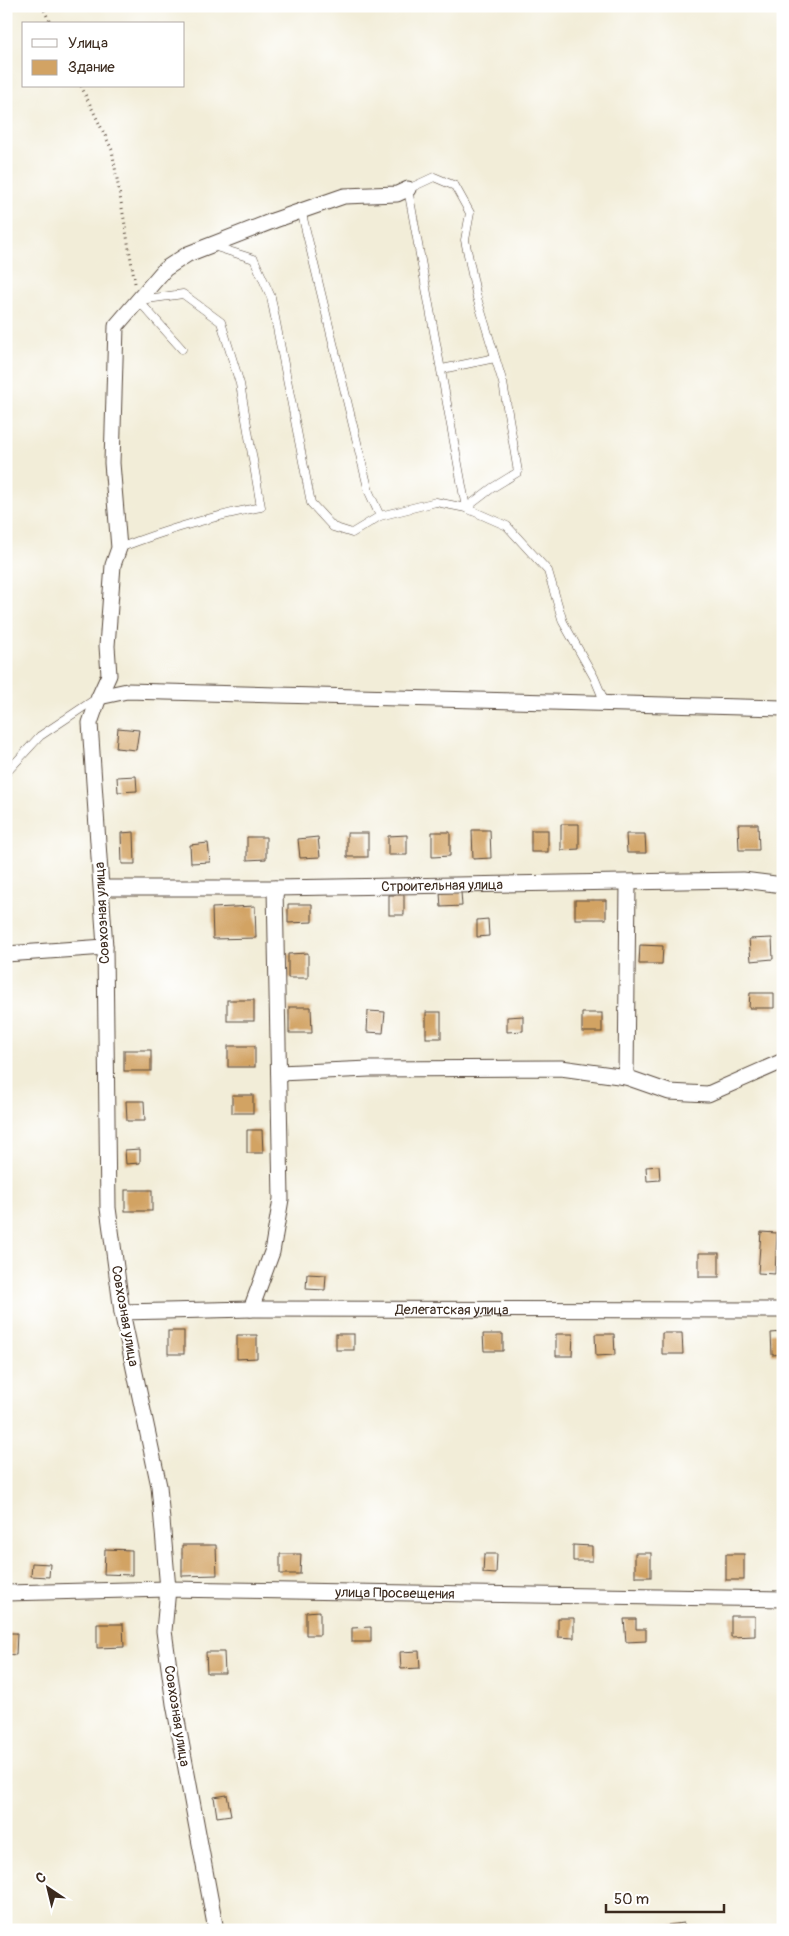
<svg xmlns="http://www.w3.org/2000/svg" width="789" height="1936" viewBox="0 0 789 1936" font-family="Pangolin,sans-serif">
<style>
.building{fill:#d2a364}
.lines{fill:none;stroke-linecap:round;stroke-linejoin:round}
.lane-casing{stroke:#56473a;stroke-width:9}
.street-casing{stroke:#56473a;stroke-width:17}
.path{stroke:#56473a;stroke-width:3;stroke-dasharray:1 4;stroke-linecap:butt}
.lane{stroke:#fff;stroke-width:8}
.street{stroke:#fff;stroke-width:15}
.labels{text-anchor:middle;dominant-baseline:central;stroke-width:4.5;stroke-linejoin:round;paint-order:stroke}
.street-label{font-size:14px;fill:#3b2a1e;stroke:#fff}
</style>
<rect width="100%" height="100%" fill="#fff"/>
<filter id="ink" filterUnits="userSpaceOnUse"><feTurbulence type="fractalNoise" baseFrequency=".02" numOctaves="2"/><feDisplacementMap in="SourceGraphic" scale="10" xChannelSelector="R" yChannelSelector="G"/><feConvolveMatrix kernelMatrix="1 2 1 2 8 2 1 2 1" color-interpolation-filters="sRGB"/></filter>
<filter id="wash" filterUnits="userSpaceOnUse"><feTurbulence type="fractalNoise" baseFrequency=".0096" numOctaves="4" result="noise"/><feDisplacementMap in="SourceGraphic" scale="20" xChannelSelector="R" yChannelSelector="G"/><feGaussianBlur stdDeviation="1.12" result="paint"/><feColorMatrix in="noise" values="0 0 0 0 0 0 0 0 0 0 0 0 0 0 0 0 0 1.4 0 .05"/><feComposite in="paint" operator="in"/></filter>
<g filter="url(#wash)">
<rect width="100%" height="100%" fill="#f2edd8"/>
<g id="blocks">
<!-- building -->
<g class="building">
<polygon points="118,728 139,730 136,750 116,748"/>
<polygon points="136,776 137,791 118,792 117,777"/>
<polygon points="561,824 579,824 579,849 561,850"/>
<polygon points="738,824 758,824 759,850 739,850"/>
<polygon points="472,830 490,830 491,858 473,859"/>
<rect x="531" y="830" width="17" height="22"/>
<polygon points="134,832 135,864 122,864 121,833"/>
<polygon points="432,832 450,832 450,856 432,857"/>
<rect x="347" y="833" width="21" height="24"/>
<polygon points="626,834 645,834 646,853 627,853"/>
<polygon points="407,835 407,855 388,855 388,836"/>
<polygon points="247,837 266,837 266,859 247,860"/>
<polygon points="318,837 320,857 300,858 298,839"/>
<polygon points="208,843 210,862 191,863 190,845"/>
<polygon points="461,892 462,906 441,907 440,893"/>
<rect x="389" y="895" width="15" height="20"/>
<rect x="575" y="900" width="31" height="19"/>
<polygon points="288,904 312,904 312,922 288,923"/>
<polygon points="255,906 256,938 213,939 212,908"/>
<polygon points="488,919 489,936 477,937 477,920"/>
<polygon points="772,938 773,959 751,961 749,939"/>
<polygon points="640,945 663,946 662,964 639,964"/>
<polygon points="308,953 308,978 288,978 288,954"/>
<polygon points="750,993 774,993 774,1008 749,1008"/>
<rect x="227" y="1000" width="27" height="21"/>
<polygon points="289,1007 311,1007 312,1033 289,1033"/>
<polygon points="368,1011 385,1012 383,1033 367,1032"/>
<rect x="426" y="1012" width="15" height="26"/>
<rect x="582" y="1013" width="20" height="19"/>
<polygon points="523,1016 523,1031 507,1032 507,1017"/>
<rect x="228" y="1046" width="27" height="21"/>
<rect x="124" y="1050" width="27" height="21"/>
<rect x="232" y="1095" width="21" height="18"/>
<polygon points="126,1101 144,1101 145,1121 127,1121"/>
<polygon points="247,1130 262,1130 263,1153 247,1153"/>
<polygon points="140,1149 140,1163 126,1164 125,1150"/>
<polygon points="659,1166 660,1180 647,1181 646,1167"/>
<rect x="125" y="1190" width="27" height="21"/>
<polygon points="761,1232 777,1233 775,1274 758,1273"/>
<rect x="699" y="1253" width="20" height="24"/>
<polygon points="307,1274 326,1275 325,1290 306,1289"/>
<rect x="168" y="1331" width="16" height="23"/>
<polygon points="783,1332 783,1354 772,1355 771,1333"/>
<polygon points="662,1333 682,1333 683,1354 662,1354"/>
<rect x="336" y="1334" width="18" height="16"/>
<polygon points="483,1334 503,1334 503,1351 484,1351"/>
<polygon points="556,1334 573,1334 572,1356 556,1356"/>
<polygon points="595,1334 614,1334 615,1355 596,1356"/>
<polygon points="237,1335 257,1335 257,1358 237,1359"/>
<polygon points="182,1545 216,1545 217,1575 182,1576"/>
<polygon points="573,1545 592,1546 592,1561 573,1561"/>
<polygon points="105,1549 132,1550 132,1575 104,1574"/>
<rect x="635" y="1553" width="16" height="24"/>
<polygon points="280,1554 301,1554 300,1574 280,1574"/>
<polygon points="484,1554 497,1554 496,1574 483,1573"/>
<rect x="726" y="1554" width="18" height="26"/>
<polygon points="32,1563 50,1564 49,1577 31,1576"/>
<polygon points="320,1611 320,1635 306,1635 306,1612"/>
<polygon points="731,1616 755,1616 755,1636 731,1637"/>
<polygon points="558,1618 574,1618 574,1638 558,1637"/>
<polygon points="624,1619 636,1619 636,1629 646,1629 646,1641 626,1642"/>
<polygon points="97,1624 123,1624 124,1647 97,1648"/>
<polygon points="371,1627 371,1642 352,1642 352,1628"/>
<polygon points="6,1633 17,1633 16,1655 6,1654"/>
<polygon points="419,1651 420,1668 401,1669 400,1652"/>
<polygon points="206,1652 224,1652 225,1673 207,1673"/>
<polygon points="227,1795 231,1815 217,1817 214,1797"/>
<polygon points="684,1923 685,1930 669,1930 668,1925"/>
<polygon points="721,1927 721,1930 705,1930 704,1928"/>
</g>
</g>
</g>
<g filter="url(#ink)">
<use href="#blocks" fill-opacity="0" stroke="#56473a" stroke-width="1"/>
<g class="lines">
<!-- lane casing -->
<g class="lane-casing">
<g id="lane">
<polygon points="434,177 455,186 470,213 465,240 477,298 503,383 518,472 492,488 466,508 408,189"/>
<polyline points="301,210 369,492 380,516"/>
<polyline points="213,246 254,259 271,297 311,503 333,527 352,533 380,516 436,502 466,508 507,526 548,571 563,622 594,677 605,703"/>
<polyline points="138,300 182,349"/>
<polyline points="442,369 495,358"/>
<path d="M 119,548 C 166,530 212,516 261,507 L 240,384 L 221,322 L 183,294 L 140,300"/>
<polyline points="6,773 40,736 97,698"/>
</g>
</g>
<!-- street casing -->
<g class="street-casing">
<g id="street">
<polyline points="99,697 127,691 783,708"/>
<path id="s1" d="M 102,888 L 275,888 L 743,880 L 783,885"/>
<polyline points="6,954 105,947"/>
<polyline points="279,1073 369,1069 561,1068 626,1077 669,1092 708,1094 783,1061"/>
<polyline points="626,1077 628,883"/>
<polyline points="251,1309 272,1252 281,1199 275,888"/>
<path id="s2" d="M 122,1312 L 251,1309 L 783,1310"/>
<path id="s3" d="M 6,1593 L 168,1589 L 783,1599"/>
<polyline points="216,1930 174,1704 164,1631 168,1589 159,1486 122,1312 108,1208 105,947 90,723 99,697 109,675 107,646 113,565 119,548 112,463 116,326 165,269 188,254 275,220 344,196 397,194 408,189"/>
</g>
</g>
<!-- path -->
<g class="path">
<polyline points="42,6 51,24"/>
<polyline points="81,86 112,150 135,283"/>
</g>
<!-- lane -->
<use href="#lane" class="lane"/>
<!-- street -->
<use href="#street" class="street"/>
</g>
</g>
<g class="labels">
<!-- street labels -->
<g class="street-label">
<text stroke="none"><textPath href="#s1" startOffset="340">Строительная улица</textPath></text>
<text transform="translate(102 913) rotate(-93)">Совхозная улица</text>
<text stroke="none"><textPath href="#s2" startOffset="330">Делегатская улица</textPath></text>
<text transform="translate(125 1316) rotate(80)">Совхозная улица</text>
<text stroke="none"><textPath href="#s3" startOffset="389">улица Просвещения</textPath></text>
<text transform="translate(177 1716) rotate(81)">Совхозная улица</text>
</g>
</g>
<!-- margin -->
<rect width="789" height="1936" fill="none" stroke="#fff" stroke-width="25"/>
<!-- legend -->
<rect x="22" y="22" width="162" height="65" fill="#ffffff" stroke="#b1aaa5"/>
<rect x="32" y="39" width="25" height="8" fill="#ffffff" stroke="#b1aaa5"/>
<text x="68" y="48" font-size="15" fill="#3b2a1e">Улица</text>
<rect x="32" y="60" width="25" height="15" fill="#d2a364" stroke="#b1aaa5"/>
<text x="68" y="72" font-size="15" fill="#3b2a1e">Здание</text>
<!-- north arrow -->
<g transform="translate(48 1888) rotate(325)" stroke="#ffffff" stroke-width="4" paint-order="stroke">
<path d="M0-4L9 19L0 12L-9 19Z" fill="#3b2a1e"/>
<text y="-8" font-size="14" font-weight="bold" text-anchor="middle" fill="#3b2a1e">С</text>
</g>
<!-- scale -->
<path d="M606 1904v8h118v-8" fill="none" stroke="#3b2a1e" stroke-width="2.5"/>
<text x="614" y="1904" font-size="15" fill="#3b2a1e" stroke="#ffffff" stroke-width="4" paint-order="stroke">50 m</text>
</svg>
